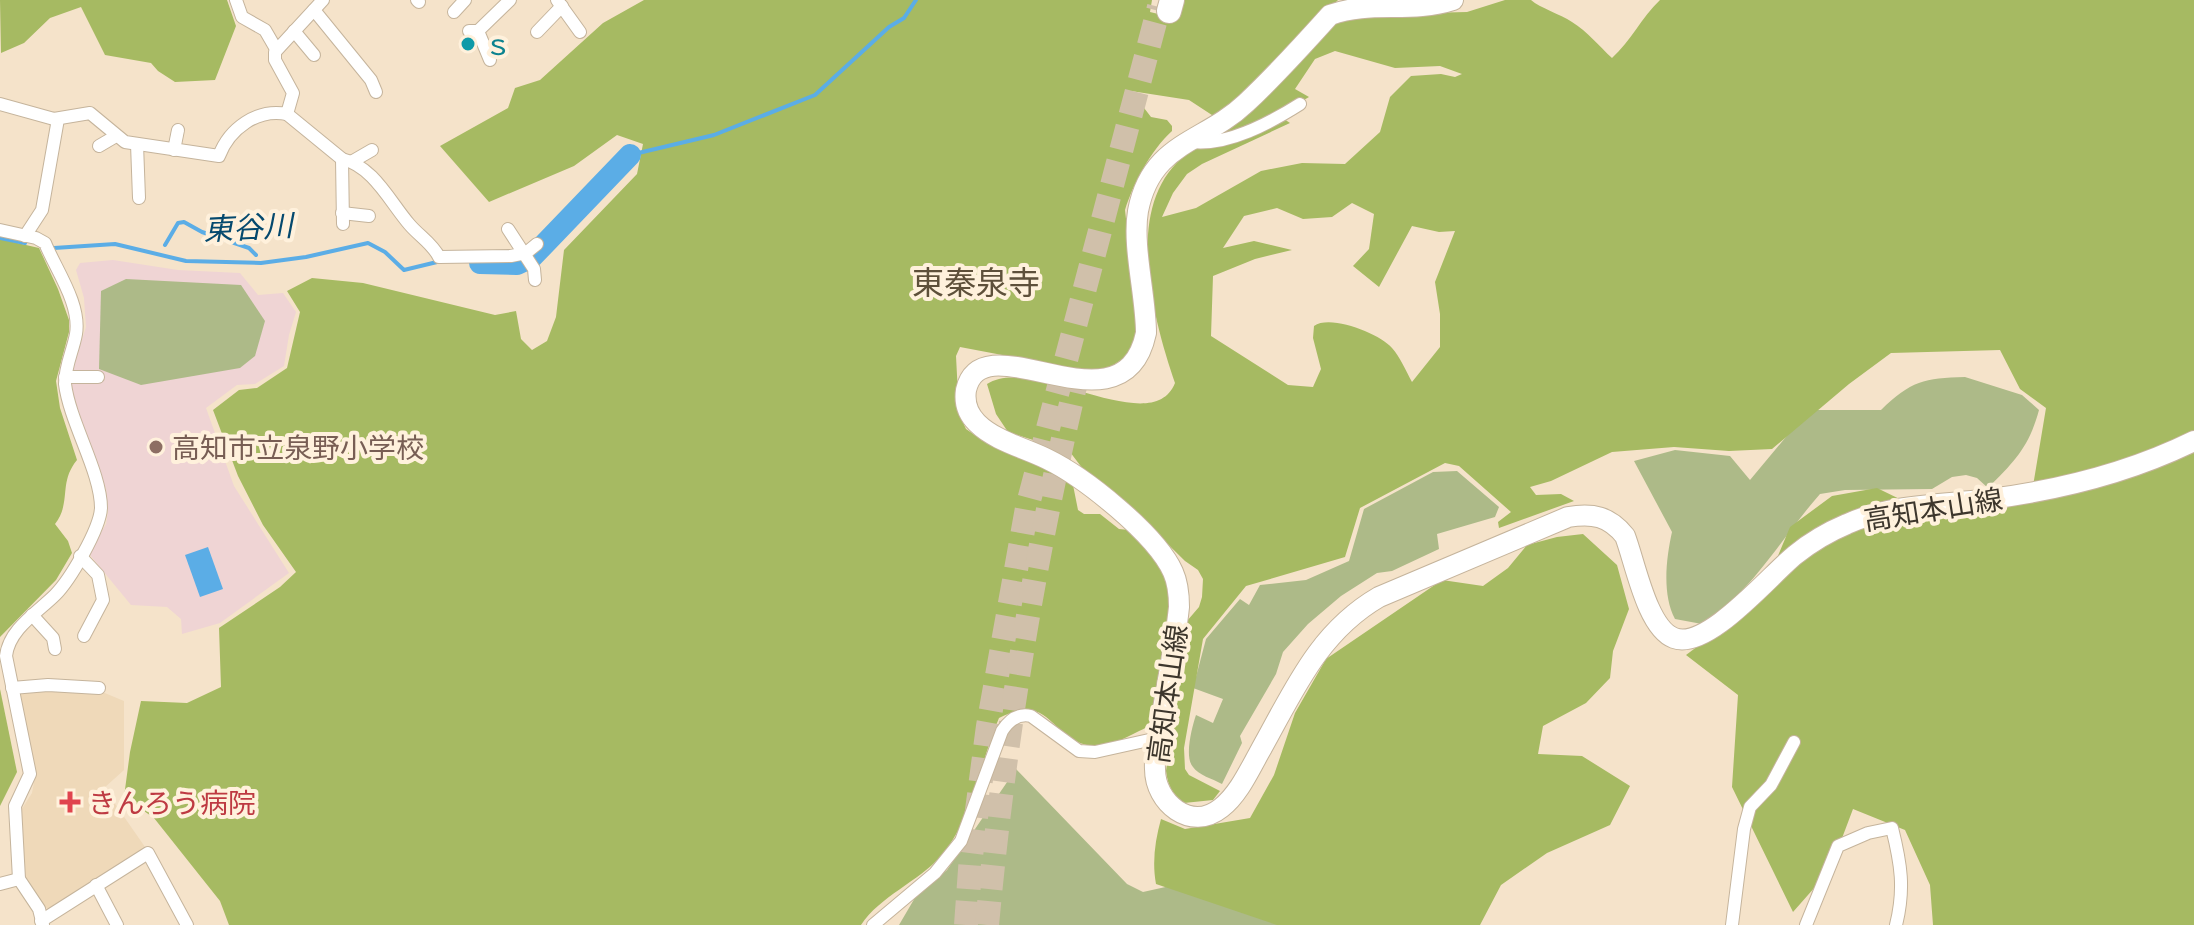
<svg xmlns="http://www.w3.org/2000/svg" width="2194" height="925" viewBox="0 0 2194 925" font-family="'Public Sans','Noto Sans JP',sans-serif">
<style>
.built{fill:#efd9b9}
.education{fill:#efd4d4}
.green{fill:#adba88}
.forest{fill:#a6ba62;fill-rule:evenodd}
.water{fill:#5bade6}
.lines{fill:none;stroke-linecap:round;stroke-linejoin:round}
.stream{stroke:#5bade6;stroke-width:4}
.river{stroke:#5bade6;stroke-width:22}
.highway-tunnel{stroke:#d0c0aa;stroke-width:24;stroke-dasharray:24 12;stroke-linecap:butt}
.street-casing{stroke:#c5b49c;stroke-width:14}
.primary-casing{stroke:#c5b49c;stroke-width:22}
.highway-casing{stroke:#c5b49c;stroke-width:26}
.street{stroke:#fff;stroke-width:12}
.primary{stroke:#fff;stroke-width:20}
.highway{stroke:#fff;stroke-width:24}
.culture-dot{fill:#0f9aa8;stroke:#fff1dc;stroke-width:3}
.education-dot{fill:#8d6e63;stroke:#fff1dc;stroke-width:3}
.health-dot{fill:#e0444e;stroke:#fff1dc;stroke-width:3}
.labels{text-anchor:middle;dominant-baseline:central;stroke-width:8;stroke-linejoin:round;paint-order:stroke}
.culture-label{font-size:28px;fill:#0d838f;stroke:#fff1dc;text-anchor:start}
.education-label{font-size:28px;fill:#785e54;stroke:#fff1dc;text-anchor:start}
.street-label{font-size:28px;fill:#3d362c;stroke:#fff1dc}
.health-label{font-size:28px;fill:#be3a42;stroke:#fff1dc;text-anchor:start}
.water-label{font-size:30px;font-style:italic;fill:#05496e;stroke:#fff1dc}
.quarter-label{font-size:32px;fill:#5e503a;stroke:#fff1dc}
</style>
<rect width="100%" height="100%" fill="#f5e3ca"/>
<!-- built -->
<polygon class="built" points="49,689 71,692 100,691 124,701 124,770 104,788 145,847 53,909 45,908 24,874 20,812 32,793 35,777 20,694"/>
<!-- education -->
<polygon class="education" points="113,260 178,270 240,273 258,295 283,293 296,312 289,335 284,366 255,384 237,385 206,408 234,486 289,573 220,623 182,634 181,619 167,607 131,605 89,554 106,524 108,511 106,489 74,399 72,386 73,367 86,327 84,298 76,270 80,263"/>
<!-- green -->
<g class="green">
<polygon points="126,279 241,285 265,321 255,356 240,368 141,385 99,369 101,291"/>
<path d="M 1965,377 L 2022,395 L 2039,410 C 2029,447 2015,461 1988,488 L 1977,478 L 1966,475 L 1952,477 L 1932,489 L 1845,490 L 1820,494 C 1781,538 1752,593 1702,624 L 1675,619 C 1662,595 1666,559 1672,532 L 1634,461 L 1675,450 L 1730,456 L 1750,480 L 1801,419 L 1817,410 L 1881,410 C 1911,381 1924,378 1965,377 Z"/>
<path d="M 1457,471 L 1499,507 L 1495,517 L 1437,534 L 1439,549 L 1392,571 L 1377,573 L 1341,596 L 1308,624 L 1283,652 L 1276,674 L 1240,736 L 1242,743 L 1222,784 C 1213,779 1198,775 1193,767 C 1184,757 1192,727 1196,715 L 1213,723 L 1223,699 L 1193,688 L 1206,639 L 1240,599 L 1249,605 L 1260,585 L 1306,580 L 1349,561 L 1364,509 L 1433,472 Z"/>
<polygon points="1016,769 1127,884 1143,892 1179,884 1289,925 899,925 916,896 947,870"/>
</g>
<!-- forest -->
<g class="forest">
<polygon points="0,0 227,0 236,26 215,80 175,82 158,71 151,63 105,55 81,7 50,18 24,43 1,53"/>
<path d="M 644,0 L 1152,0 L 1150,12 L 1179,19 L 1184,0 L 1338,0 L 1232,106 L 1215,117 L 1189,100 L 1131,91 L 1151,117 L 1167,120 L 1172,126 L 1172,131 C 1151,150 1133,184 1125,210 L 1138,326 L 1133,352 L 1106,370 L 1082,370 L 960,347 L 956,356 L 959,414 L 966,429 L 979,438 L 1052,470 L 1073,485 L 1078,510 L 1084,514 L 1100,514 L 1119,529 L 1129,530 C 1142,545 1160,562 1167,581 C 1178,610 1157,691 1152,725 C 1135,732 1112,748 1093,746 C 1050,742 1052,690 999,718 C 980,762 973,819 941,856 C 918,882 880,896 861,925 L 229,925 L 220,901 L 154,818 L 124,797 L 130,752 L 141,701 L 187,703 L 221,687 L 219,628 L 280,587 L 296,572 L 263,525 L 238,476 L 213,410 L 239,390 L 257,388 L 287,368 L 300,312 L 287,291 L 312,278 L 363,283 L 495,315 L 516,311 L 521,339 L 532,350 L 547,341 L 556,317 L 564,250 L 637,174 L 643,144 L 617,135 L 574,166 L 489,202 L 440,146 L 508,108 L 515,88 L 540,80 L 603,23 Z"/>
<path d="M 1505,0 L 1531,0 C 1540,8 1560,14 1572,22 C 1587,31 1599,46 1612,58 C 1631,41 1641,18 1660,0 L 2194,0 L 2194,925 L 1933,925 L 1930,885 L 1905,830 L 1853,809 L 1830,870 L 1793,912 L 1732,787 L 1738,695 L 1686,655 L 1710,637 L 1775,563 L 1790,527 L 1832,496 L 1877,488 L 1914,506 L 2031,498 L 2046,408 L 2020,389 L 2000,350 L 1891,353 L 1849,384 L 1772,449 L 1729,451 L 1674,447 L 1612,452 L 1551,481 L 1530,487 L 1536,495 L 1561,494 L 1574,501 L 1499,528 L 1498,522 L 1511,512 L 1459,466 L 1445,463 L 1360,508 L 1345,557 L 1246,586 L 1203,639 L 1184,748 L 1185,769 L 1189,775 L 1220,791 L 1213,800 L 1184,803 C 1172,793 1168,786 1166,771 L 1187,621 L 1199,607 L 1202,597 L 1203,579 L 1198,570 L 1185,561 L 1130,507 L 1086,473 L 1070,452 L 1008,432 L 996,414 L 987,384 C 1033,354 1152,441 1175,383 C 1153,318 1121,203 1187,154 C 1199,145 1218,144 1233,139 C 1250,134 1267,126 1284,119 L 1290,123 L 1202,164 L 1187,174 L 1173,193 L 1162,217 L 1196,208 L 1261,171 L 1302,163 L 1345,164 L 1380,132 L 1390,97 L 1411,76 L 1441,74 L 1455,77 L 1462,74 L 1440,66 L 1395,68 L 1335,51 L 1315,59 L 1295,89 L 1309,97 L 1268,121 L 1210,138 L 1345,15 L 1467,12 ZM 1352,203 L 1374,214 L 1369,249 L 1353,266 L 1379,287 L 1412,226 L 1439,232 L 1455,231 L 1435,282 L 1440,314 L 1440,347 L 1412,382 C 1406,371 1400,357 1392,348 C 1380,334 1331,314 1314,326 L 1313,338 L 1321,369 L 1313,387 L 1288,385 L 1211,336 L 1213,276 L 1255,259 L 1292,250 L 1254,241 L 1223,248 L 1244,216 L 1277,208 L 1303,219 L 1332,217 Z"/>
<path d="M 0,239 L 39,248 L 58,289 L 69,320 L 69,332 L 56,381 L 60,408 L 77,460 C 58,483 72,502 55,524 L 68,541 L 72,553 L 56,580 L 0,637 Z"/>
<path d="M 1583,534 L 1617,565 L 1629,609 L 1613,651 L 1610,678 L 1586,703 L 1543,726 L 1538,754 L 1582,756 L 1630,786 L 1610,825 L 1547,853 L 1501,885 L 1480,925 L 1277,925 L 1156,884 C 1152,862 1155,841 1161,819 L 1185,829 L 1250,818 L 1274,775 L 1295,713 L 1326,659 L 1442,580 L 1483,586 L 1508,568 L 1527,545 L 1557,537 Z"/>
<polygon points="0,689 17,772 0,806"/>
</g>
<!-- water -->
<polygon class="water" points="208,547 223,589 200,597 185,555"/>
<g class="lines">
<!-- stream -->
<g class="stream">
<polyline points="630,155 714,135 815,95 889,27 904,18 916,0"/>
<polyline points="0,238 25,243"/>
<polyline points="165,245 178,223 184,222 202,232 249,248 256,255"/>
<polyline points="54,248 115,244 186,261 261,263 306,257 368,243 385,252 404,270 437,262"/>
</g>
<!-- river -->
<polyline class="river" points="480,263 517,264 532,257 630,155"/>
<!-- highway-tunnel -->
<g class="highway-tunnel">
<polyline points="966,925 971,856 988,726 1027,508 1159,7"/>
<path d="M 987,925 C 1004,741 1034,558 1077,378"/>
</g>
<!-- street casing -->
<g class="street-casing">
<g id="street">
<polyline points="236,0 242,17 265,30 276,49"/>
<polyline points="417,0 419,2"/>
<polyline points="557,0 580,32"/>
<polyline points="314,10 371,80 376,92"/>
<polyline points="454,12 465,0"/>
<polyline points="294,31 314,55"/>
<polyline points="469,31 478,31 510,0"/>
<polyline points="478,31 490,60"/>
<polyline points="537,32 562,6"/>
<path d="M 0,104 L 54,119 L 90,113 L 125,142 L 219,156 C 229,129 257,108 287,114 L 293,93 L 275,60 L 275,52 L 323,0"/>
<polyline points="287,114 342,159 343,224"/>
<path d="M 1192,142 C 1228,146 1270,123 1300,104"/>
<polyline points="137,144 139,198"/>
<polyline points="99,146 116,136"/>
<polyline points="174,150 178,130"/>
<path d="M 342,159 C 373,166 390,202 409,224 C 419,236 432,243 439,257 L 511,256 L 526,253 L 537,244"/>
<polyline points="353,161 372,150"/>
<polyline points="342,213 369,216"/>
<polyline points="508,229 534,269 535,280"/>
<path d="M 0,230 L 36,238 L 45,243 C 56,270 81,304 76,334 C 73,351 65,365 65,384 C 70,423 101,472 101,508 C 100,529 70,580 55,595 C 38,612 9,629 6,656 L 30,774 L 15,806 L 19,879 L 39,909 L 43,925"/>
<polyline points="25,236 42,210 58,119"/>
<polyline points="65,377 98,377"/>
<polyline points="80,556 98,575 103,600 84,636"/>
<polyline points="32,615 53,638 55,649"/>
<polyline points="12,688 48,685 99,688"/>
<polyline points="0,884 19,879"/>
<polyline points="96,885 117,925"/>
<polyline points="41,921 148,853 187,925"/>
<path d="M 873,925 L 935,873 L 961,841 L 1002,731 C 1009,720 1018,713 1031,716 L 1079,751 L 1095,752 L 1158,738"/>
<polyline points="1732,925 1744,829 1750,807 1771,785 1794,742"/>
<path d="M 1806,925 L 1838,846 L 1868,833 L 1892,828 C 1901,864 1905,889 1896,925"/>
</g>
</g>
<!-- primary casing -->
<g class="primary-casing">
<path id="primary" d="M 1453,0 C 1410,14 1371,0 1330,15 C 1303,45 1275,76 1246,103 C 1204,143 1151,142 1138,211 C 1132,246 1146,296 1146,333 C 1123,441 983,317 966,390 C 964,403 968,414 977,423 C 995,441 1025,448 1047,459 C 1084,477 1156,534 1173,572 C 1178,583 1179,595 1179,607 C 1175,645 1167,683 1161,721 C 1158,737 1154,754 1155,769 C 1155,803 1191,832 1221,808 C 1238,795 1249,771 1259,753 C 1293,693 1317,633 1379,597 L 1568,517 C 1593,513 1609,516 1625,536 C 1635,562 1647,628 1674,638 C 1707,651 1770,575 1795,555 C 1811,542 1828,532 1847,524 C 1891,504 1942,505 1990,499 C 2059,490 2131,472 2194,441"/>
</g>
<!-- highway casing -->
<g class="highway-casing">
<polyline id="highway" points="1169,11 1172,0"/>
</g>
<!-- street -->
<use href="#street" class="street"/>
<!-- primary -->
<use href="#primary" class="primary"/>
<!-- highway -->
<use href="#highway" class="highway"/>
</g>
<!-- markers -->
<circle class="culture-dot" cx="468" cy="44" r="8"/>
<circle class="education-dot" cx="156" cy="447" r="8"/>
<path class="health-dot" d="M66 790h8v8h8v8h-8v8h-8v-8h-8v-8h8z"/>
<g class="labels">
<!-- culture labels -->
<g class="culture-label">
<text x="484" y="44">ｓ</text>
</g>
<!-- education labels -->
<g class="education-label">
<text x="172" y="447">高知市立泉野小学校</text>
</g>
<!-- street labels -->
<g class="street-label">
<text transform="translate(1933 509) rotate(-9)">高知本山線</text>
<text transform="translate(1167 694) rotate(-82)">高知本山線</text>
</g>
<!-- health labels -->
<g class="health-label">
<text x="88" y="802">きんろう病院</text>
</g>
<!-- water labels -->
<g class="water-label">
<text transform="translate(248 227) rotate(-3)">東谷川</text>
</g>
<!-- quarter labels -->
<g class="quarter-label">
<text x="976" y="282">東秦泉寺</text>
</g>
</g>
</svg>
